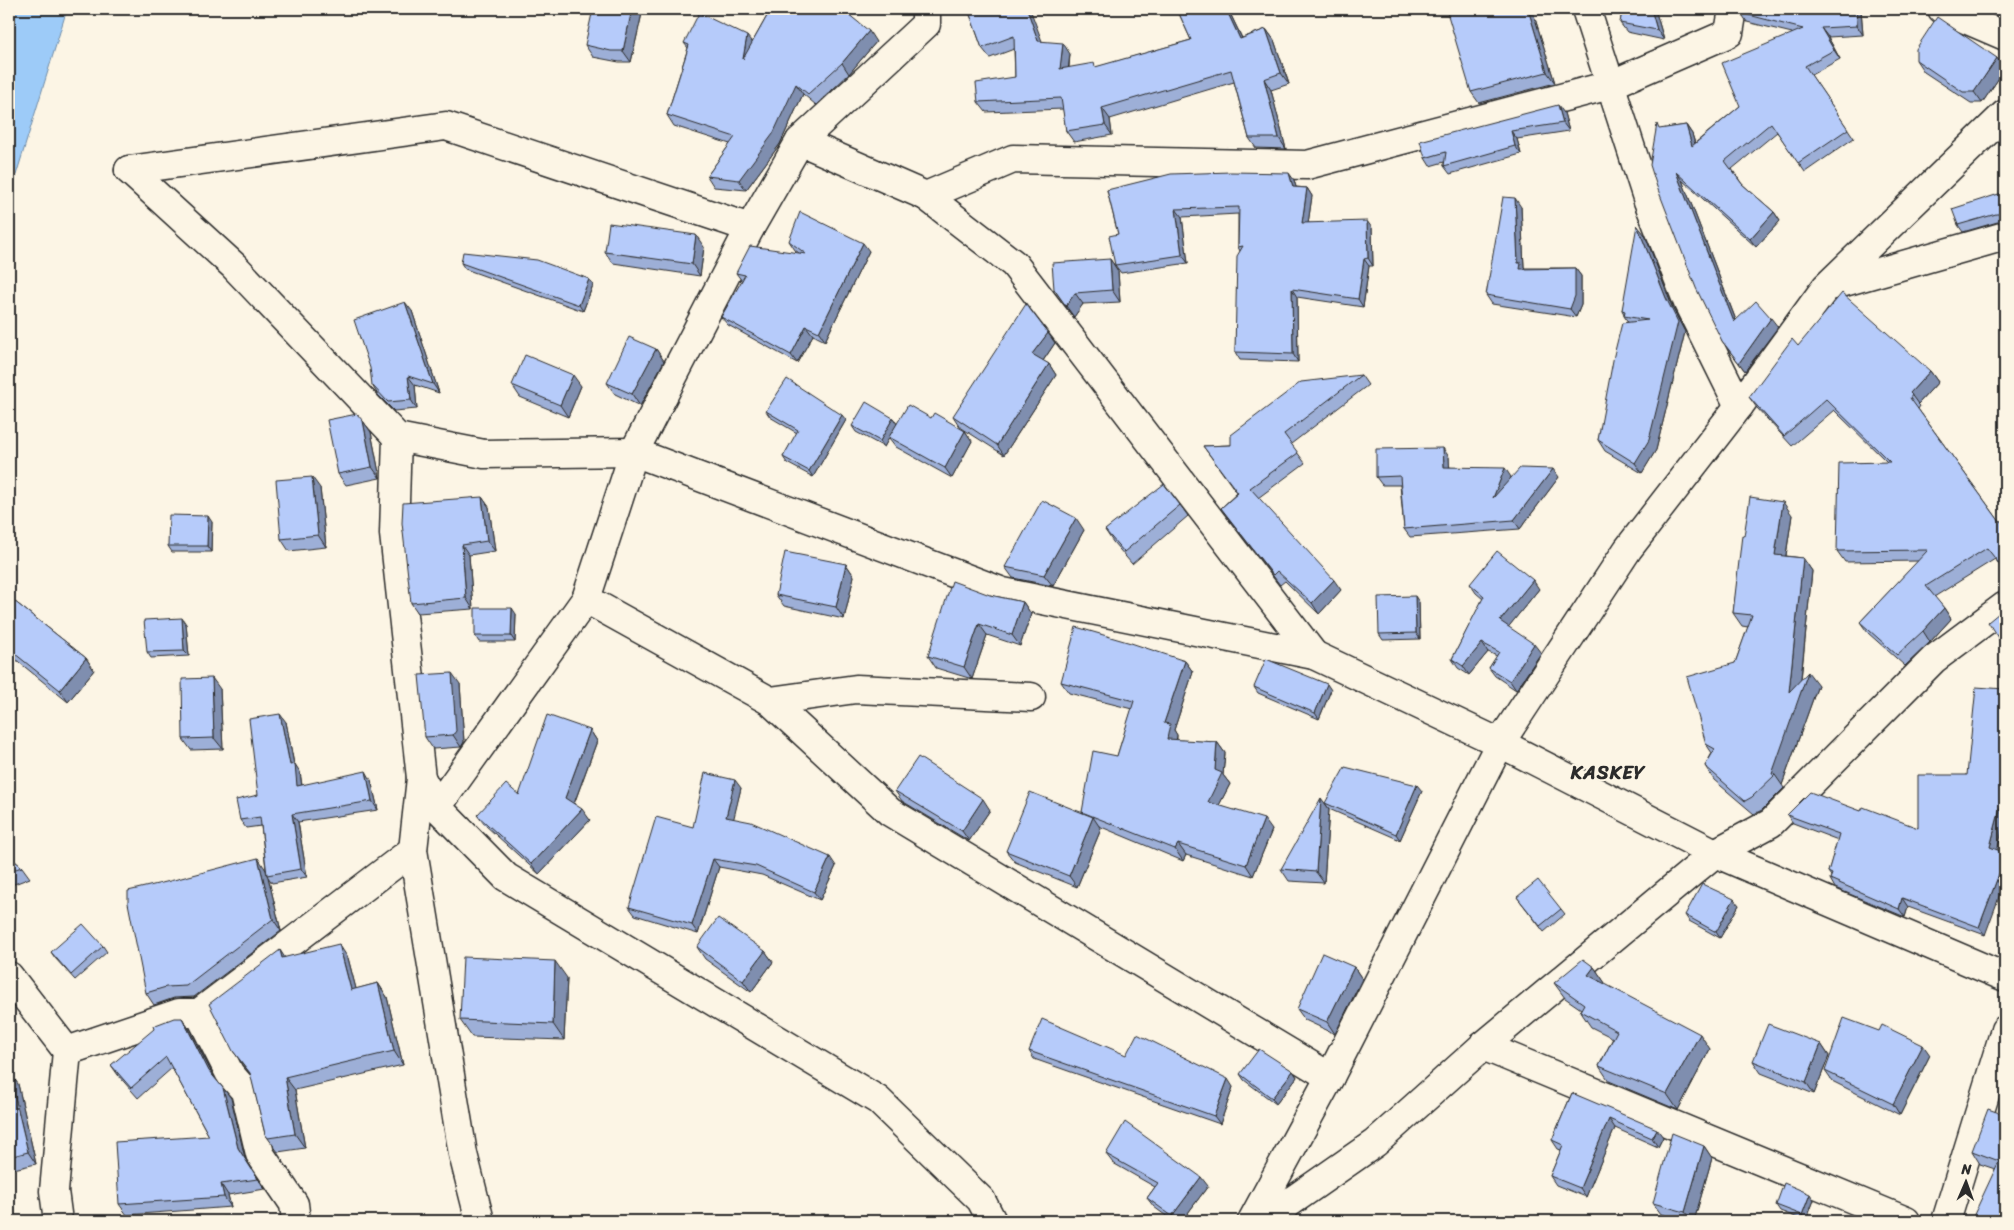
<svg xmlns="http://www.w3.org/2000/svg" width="2014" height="1230" viewBox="0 0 2014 1230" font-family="Sriracha,sans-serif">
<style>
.water{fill:#9dcbf8;stroke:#6f8ba6}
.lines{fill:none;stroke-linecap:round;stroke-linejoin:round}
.minor-casing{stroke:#2b2b2b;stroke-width:31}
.minor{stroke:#fcf5e5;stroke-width:28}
.wall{fill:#9dafd7;stroke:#2b2b2b}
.shaded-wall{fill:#7f8eaf;stroke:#2b2b2b}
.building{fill:#b6cbfa;stroke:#2b2b2b}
.labels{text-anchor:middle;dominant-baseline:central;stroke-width:4;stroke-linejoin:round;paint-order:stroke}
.district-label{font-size:19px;font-weight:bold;letter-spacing:1px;fill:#2b2b2b;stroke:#fcf5e5}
</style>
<rect width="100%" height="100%" fill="#fcf5e5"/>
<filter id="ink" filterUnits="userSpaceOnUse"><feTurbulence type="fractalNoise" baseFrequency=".02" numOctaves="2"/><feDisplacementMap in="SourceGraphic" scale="10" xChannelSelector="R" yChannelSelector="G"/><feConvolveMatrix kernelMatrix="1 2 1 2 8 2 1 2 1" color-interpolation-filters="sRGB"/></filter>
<g filter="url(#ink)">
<!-- water -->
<polygon class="water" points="9,9 67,9 9,198"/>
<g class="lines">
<!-- minor casing -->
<g class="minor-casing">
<g id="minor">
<polyline points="1586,9 1648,201 1688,303 1739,406"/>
<polyline points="1942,9 2005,36"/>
<polyline points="800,141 926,196 1014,264 1314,655"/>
<polyline points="129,170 234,266 397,437 484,454 634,452 1003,592 1314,655 1500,743 1715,853 2005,977"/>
<polyline points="129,170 446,126 750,228"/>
<polyline points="926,196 1013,159 1307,165 1610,85 1729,33 1733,9"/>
<polyline points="1830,286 2005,236"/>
<polyline points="397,437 394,534 421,778"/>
<polyline points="586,599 770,701 856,689 1031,697"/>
<polyline points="770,701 890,812 1330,1077"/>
<polyline points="437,807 506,877 878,1100 981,1200 992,1221"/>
<polyline points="9,976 67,1051 54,1191 58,1221"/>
<polyline points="1483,1046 1906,1221"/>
<polyline points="67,1051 179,1013 199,1013"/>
<polyline points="296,1221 294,1204 260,1154 245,1091 230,1074 199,1013 413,850"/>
<polyline points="480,1221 463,1154 413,850 421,778 437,807 586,599 634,452 750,228 800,141 926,24 926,9"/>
<polyline points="1252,1221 1330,1077 1500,743 1628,549 1739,406 1826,287 2005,114"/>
<polyline points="1263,1221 1375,1143 1483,1046 1715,853 1771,823 1934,659 2005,606"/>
<polyline points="1946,1221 2005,1030"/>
</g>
</g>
<!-- minor -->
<use href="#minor" class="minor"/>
</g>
<!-- wall -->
<g class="wall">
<polygon points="643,9 631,62 619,62 593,57 585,45"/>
<polygon points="771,9 853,9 850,15 876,42 849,74 816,105 803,94 780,144 746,190 714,187 707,176 730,144 674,126 667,115 688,48 684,43 752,43"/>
<polygon points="968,9 1070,54 1069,68 1097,67 1191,40 1177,9 1228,9 1242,38 1266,29 1274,40 1289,84 1271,90 1286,149 1256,148 1249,138 1234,82 1110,119 1112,135 1074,142 1066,131 1063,109 986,112 978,102 1015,77 1014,49 990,58 982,48"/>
<polygon points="1532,9 1555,83 1479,103 1471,92"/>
<polygon points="1619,9 1655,9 1664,40 1627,32 1620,23 1622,12"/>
<polygon points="1700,9 1718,9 1716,14"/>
<polygon points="1741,9 1861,9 1863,35 1828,37 1840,59 1811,75 1854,138 1805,172 1777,132 1732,169 1742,184 1774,212 1780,221 1756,247 1682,180 1736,320 1778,327 1745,371 1722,341 1661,129 1686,125 1692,134 1695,143 1740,106 1792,33 1747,22 1741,13"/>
<polygon points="1997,58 2005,69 1982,103 1971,103 1924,72 1916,60"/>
<polygon points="1564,113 1569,131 1517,139 1521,154 1450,174 1444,166 1444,162 1430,166 1425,158"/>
<polygon points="1294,180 1296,187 1307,188 1312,196 1308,223 1372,228 1373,266 1369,266 1363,307 1297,297 1298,362 1240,360 1235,352 1240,251 1238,247 1238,214 1182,217 1188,263 1121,273 1115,265 1118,234 1107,190"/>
<polygon points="2005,192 2005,221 2001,221 1963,232 1958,225"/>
<polygon points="1521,207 1524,267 1525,268 1575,268 1581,276 1581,305 1576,317 1492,304 1486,295"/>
<polygon points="1645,235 1673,309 1685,332 1656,450 1642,473 1605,451 1598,440 1628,322 1624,316 1624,314 1622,310"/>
<polygon points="789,241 869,251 825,341 813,335 797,363 728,325 721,317 742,281 736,273 799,253 795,250"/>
<polygon points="704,247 700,276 613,263 605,252"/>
<polygon points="1110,259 1118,271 1120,302 1083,304 1074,317 1054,289"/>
<polygon points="461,263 589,279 593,285 583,311 465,269"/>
<polygon points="412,311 439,393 415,385 417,409 394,411 378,395 372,385"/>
<polygon points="1055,343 1043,361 1049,364 1056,375 1004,455 960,427 953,416"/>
<polygon points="1798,346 1930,371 1938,382 1918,404 1920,406 1918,409 2000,522 2005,519 2005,572 1995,559 1934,597 1944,608 1951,619 1930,642 1905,666 1868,633 1860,622 1918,561 1845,562 1837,551 1887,462 1834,410 1792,446 1757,408 1749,397"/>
<polygon points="656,349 664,361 640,406 615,394 607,383"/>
<polygon points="1361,375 1368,385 1291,444 1305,463 1258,498 1341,590 1319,614 1285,581 1280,585 1221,508 1237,493 1203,446 1231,445"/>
<polygon points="512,385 581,386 568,417 520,397"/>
<polygon points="766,411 846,420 813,477 787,463 783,457 797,433 770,417"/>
<polygon points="893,418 897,424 931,418 965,431 972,441 952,478 896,447 889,438 884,447 856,432 852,426"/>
<polygon points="363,421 371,432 380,478 346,485 338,474"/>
<polygon points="1449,457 1449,467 1511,477 1510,479 1559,477 1520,529 1410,537 1404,529 1400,485 1382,485 1376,477"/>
<polygon points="320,488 326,547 289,551 281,539"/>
<polygon points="482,497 489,507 495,551 469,555 473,609 418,613 411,603"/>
<polygon points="1180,505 1188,516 1132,564 1113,542 1105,530"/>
<polygon points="1792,515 1786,556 1803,558 1812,571 1801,680 1818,685 1782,785 1784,788 1762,810 1754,814 1714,780 1705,766 1712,753 1706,744 1748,627 1742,626 1733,613 1744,536"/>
<polygon points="212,522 211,552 172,552 168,546"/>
<polygon points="1084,530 1053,586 1013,578 1005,567"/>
<polygon points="846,564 854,576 844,619 784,606 776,595"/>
<polygon points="1470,584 1539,589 1508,627 1541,653 1516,690 1495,676 1489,668 1497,656 1488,652 1469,675 1458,668 1452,659 1483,599 1476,593"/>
<polygon points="990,595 1023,602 1031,614 1020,646 987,635 972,679 936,668 928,656"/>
<polygon points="9,597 86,658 94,670 68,702 9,654"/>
<polygon points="1419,602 1420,639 1383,640 1379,634"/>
<polygon points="516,614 515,642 479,642 475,636"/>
<polygon points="186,624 189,656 151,658 147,652"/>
<polygon points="1185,661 1193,672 1174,730 1177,735 1177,740 1217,742 1225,753 1223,775 1230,784 1219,805 1272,830 1253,876 1186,855 1183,861 1099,826 1101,829 1077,887 1015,862 1006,851 1084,814 1082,812 1117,756 1132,709 1069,693 1061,682"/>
<polygon points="460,684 464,742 461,747 433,749 425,737"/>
<polygon points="1254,687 1331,690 1319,719 1258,693"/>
<polygon points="220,689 223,749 191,750 183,739"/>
<polygon points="2005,689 2005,819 1997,850 1985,935 1908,907 1905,917 1835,888 1830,879 1831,876 1828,872 1838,840 1793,823 1787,815 1861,811 1918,828 1967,775"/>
<polygon points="286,722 294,764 300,772 302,785 371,780 378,810 298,822 307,877 272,883 268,877 281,931 194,997 174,998 154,1005 146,993 266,869 261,826 246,828 240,820 258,795"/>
<polygon points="590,730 597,741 574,804 590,820 539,874 485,825 477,815 519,795"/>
<polygon points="741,788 733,819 836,866 820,900 762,875 719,867 698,934 635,915 629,907 693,827"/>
<polygon points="895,791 990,810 969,841 902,801"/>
<polygon points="1422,791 1400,840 1329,809 1325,803"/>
<polygon points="1329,809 1324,883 1289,881 1281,869"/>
<polygon points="9,856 22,867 30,878 9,886"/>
<polygon points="1517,897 1561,909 1565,914 1544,932"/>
<polygon points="1739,905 1720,938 1689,921 1685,915"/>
<polygon points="103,946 107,952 75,980 55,958 51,952"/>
<polygon points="697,947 765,951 773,962 751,992 705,959"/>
<polygon points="285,958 348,958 356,989 378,983 387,997 403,1065 295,1090 305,1148 278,1152 265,1134 251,1075 233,1051"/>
<polygon points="1354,967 1362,979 1335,1034 1305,1020 1297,1009"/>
<polygon points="1594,967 1605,983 1604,984 1710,1049 1678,1110 1609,1081 1599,1066 1613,1038 1591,1027 1580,1011 1581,1009 1565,998 1554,983"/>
<polygon points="567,978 564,1040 472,1037 460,1020"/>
<polygon points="182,1018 189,1029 214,1077 231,1098 245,1158 265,1189 228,1195 231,1207 127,1215 119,1204 209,1136 172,1068 138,1098 118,1075 111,1065"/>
<polygon points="1821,1044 1829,1056 1814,1094 1761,1073 1753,1061"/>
<polygon points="1029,1051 1233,1087 1220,1124 1034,1059"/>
<polygon points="1930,1055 1900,1115 1832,1081 1825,1071"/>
<polygon points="1293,1071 1297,1077 1276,1104 1244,1080 1240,1074"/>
<polygon points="9,1072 18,1084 36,1164 9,1170"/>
<polygon points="1572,1093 1663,1137 1658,1147 1615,1128 1586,1197 1556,1185 1550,1176 1561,1150 1558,1149 1552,1140"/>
<polygon points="2005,1115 2005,1221 1995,1169 1980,1164 1972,1151"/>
<polygon points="1704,1146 1712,1158 1694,1221 1685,1221 1661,1214 1653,1203"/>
<polygon points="1106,1154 1208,1186 1182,1221 1173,1221 1154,1207 1147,1198 1155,1187 1113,1163"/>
<polygon points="1814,1200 1806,1221 1780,1211 1776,1205"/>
</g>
<!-- shaded-wall -->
<g class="shaded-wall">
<polygon points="632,9 643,9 631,62 623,51"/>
<polygon points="841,9 853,9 848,18"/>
<polygon points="1027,9 1030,9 1046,52 1038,41"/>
<polygon points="1226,9 1228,9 1247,49 1240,39"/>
<polygon points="1528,9 1532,9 1555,83 1547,72"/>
<polygon points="1651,9 1655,9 1664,40 1657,30"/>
<polygon points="1713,9 1718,9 1716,14"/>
<polygon points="1856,9 1861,9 1863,35 1857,26"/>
<polygon points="1821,28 1828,37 1840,59 1834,50"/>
<polygon points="1266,29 1274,40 1289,84 1281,73"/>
<polygon points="869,31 876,42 849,74 842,63"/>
<polygon points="747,36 755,46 743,59"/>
<polygon points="1063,43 1070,54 1067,80 1060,69"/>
<polygon points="1997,58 2005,69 1982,103 1974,92"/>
<polygon points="1264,79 1271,90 1286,149 1279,138"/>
<polygon points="796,84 803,94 780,144 746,190 739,180"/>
<polygon points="1558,105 1564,113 1569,131 1563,123"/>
<polygon points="1102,108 1110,119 1112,135 1105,125"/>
<polygon points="1686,125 1692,134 1698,154 1692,146"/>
<polygon points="1511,131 1517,139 1521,154 1515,146"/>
<polygon points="1676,172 1682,180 1740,331 1734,322"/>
<polygon points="1289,173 1294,180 1298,194 1293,187"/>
<polygon points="1307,188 1312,196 1307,231 1302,223"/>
<polygon points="1515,198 1521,207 1524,267 1528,272 1520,269 1518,263"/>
<polygon points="1176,209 1182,217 1188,263 1182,255"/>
<polygon points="1774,212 1780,221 1756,247 1750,239"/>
<polygon points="1367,221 1372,228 1373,266 1368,258"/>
<polygon points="1637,225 1645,235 1673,309 1685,332 1656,450 1642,473 1635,463 1666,298"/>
<polygon points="696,235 704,247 700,276 692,264"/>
<polygon points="863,243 869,251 825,341 819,332"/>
<polygon points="1110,259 1118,271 1120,302 1112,290"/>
<polygon points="1364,259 1369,266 1363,307 1358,299"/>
<polygon points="1575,268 1581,276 1581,305 1576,317 1570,309"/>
<polygon points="589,279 593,285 583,311 579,305"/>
<polygon points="1292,289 1297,297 1298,362 1293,354"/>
<polygon points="1075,293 1083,304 1074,317 1066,306"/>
<polygon points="405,302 412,311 439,393 433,384"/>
<polygon points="1771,318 1778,327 1745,371 1739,363"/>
<polygon points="806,326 813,335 797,363 791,355"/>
<polygon points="1048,333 1055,343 1040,365 1032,354"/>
<polygon points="656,349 664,361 640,406 632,394"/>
<polygon points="1049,364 1056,375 1004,455 997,445"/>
<polygon points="1930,371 1938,382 1918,404 1910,393"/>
<polygon points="573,375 581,386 568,417 560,405"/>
<polygon points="408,376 415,385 417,409 411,400"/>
<polygon points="842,415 846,420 813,477 809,471"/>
<polygon points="893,418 897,424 884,447 880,441"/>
<polygon points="363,421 371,432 380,478 372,467"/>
<polygon points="965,431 972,441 952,478 945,468"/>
<polygon points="1443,448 1449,457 1450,476 1444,467"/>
<polygon points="1505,468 1511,477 1499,506 1493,498"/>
<polygon points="1553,469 1559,477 1520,529 1514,520"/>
<polygon points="312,477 320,488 326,547 318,535"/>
<polygon points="482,497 489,507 495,551 487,541"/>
<polygon points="1783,502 1792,515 1784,568 1775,555"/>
<polygon points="208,516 212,522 211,552 207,546"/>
<polygon points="1076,518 1084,530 1053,586 1044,575"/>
<polygon points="462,545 469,555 473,609 466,598"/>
<polygon points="1803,558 1812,571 1799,697 1808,672 1818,685 1782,785 1775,775 1772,774 1789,692"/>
<polygon points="846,564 854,576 844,619 836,607"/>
<polygon points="1334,580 1341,590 1319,614 1312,603"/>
<polygon points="1533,580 1539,589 1506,630 1500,621"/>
<polygon points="1415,596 1419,602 1420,639 1416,633"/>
<polygon points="1023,602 1031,614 1020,646 1012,635"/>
<polygon points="512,608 516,614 515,642 511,636"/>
<polygon points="1944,608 1951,619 1930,642 1923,631"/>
<polygon points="182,618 186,624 189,656 184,651"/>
<polygon points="979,624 987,635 972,679 964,667"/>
<polygon points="1482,643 1488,652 1469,675 1463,666"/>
<polygon points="1534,644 1541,653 1516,690 1510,681"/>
<polygon points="86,658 94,670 68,702 60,690"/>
<polygon points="1185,661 1193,672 1174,730 1177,735 1175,750 1167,739 1164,723"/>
<polygon points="452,673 460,684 464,742 461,747 453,735"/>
<polygon points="212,678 220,689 223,749 214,738"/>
<polygon points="1327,684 1331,690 1319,719 1315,713"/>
<polygon points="280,714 286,722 295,770 295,764 300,772 303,795 297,786 290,765"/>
<polygon points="590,730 597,741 572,809 565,798"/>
<polygon points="1217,742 1225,753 1223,775 1230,784 1215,813 1208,802 1215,770"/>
<polygon points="366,771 371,780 378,810 372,801"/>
<polygon points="735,780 741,788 732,826 726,817"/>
<polygon points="1417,785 1422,791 1400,840 1396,834"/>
<polygon points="2004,793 2005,794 2005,819 1996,856 1990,847"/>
<polygon points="1321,798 1329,809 1324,883 1316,872"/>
<polygon points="983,799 990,810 969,841 962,831"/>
<polygon points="582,809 590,820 539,874 531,864"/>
<polygon points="292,814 298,822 307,877 301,869"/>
<polygon points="1093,817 1101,829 1077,887 1069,876"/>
<polygon points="1264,819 1272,830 1253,876 1246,865"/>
<polygon points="9,836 11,839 9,842"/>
<polygon points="1178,844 1186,855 1183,861 1175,849"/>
<polygon points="830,857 836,866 820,900 814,892"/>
<polygon points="258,858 266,870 267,875 268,877 281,931 273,919"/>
<polygon points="2005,858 2005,881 1985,935 1979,927"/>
<polygon points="713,859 719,867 698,934 692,925"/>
<polygon points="1902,898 1908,907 1905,917 1899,909"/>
<polygon points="1734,899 1739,905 1720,938 1716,932"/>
<polygon points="339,944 348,958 360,1004 351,990"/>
<polygon points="280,950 289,964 282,958"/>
<polygon points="765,951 773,962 751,992 743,981"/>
<polygon points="555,961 567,978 564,1040 553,1024"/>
<polygon points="1354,967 1362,979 1335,1034 1327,1022"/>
<polygon points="1594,967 1605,983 1599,991 1588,975"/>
<polygon points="378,983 387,997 403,1065 394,1051"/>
<polygon points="182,1018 189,1029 216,1081 209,1071"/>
<polygon points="1700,1034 1710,1049 1678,1110 1667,1094"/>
<polygon points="1821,1044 1829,1056 1814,1094 1806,1082"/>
<polygon points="1923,1045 1930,1055 1900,1115 1893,1104"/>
<polygon points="1293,1071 1297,1077 1276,1104 1272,1098"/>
<polygon points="9,1072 18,1084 36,1164 28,1152"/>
<polygon points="285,1077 295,1090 305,1148 295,1134"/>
<polygon points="1228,1079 1233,1087 1220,1124 1214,1116"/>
<polygon points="223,1088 231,1098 245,1158 265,1189 238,1148"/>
<polygon points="1609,1119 1615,1128 1586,1197 1580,1188"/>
<polygon points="1657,1129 1663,1137 1658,1147 1652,1138"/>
<polygon points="1704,1146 1712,1158 1694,1221 1692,1221 1685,1212"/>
<polygon points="1201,1177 1208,1186 1182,1221 1176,1221 1172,1216"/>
<polygon points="221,1184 228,1195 231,1207 224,1197"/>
<polygon points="1810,1194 1814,1200 1806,1221 1802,1215"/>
</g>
<!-- building -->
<g class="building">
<polygon points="593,9 632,9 623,51 611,51 585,45"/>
<polygon points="771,9 842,9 869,31 842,63 808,94 796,84 773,134 739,180 707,176 735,137 667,115 689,45 684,43 699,13 747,36 743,59"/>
<polygon points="968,9 1027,9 1038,41 1063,43 1060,69 1094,63 1095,67 1191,40 1177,9 1226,9 1240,39 1266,29 1281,73 1264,79 1279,138 1249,138 1231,70 1102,108 1105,125 1066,131 1061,98 978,102 976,83 1015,77 1014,36 982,48"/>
<polygon points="1457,9 1528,9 1547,72 1471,92 1447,12"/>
<polygon points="1620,9 1651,9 1657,30 1620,23 1622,11"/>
<polygon points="1741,9 1856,9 1857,26 1821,28 1834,50 1805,66 1848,129 1798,163 1771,123 1725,161 1742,184 1774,212 1750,239 1676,172 1734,322 1756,301 1771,318 1739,363 1722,341 1696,288 1657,187 1650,165 1657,124 1659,129 1686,125 1692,146 1740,106 1722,63 1803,29 1741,13"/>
<polygon points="1937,17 1997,58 1974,92 1963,92 1916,60 1916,49"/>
<polygon points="1558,105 1563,123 1511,131 1515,146 1444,166 1446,152 1425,158 1420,141"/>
<polygon points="1231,172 1289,173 1293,187 1307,188 1302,223 1367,221 1368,258 1364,259 1358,299 1292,289 1293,354 1235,352 1237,256 1243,246 1238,247 1239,207 1176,209 1182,255 1115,265 1109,236 1118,234 1107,190 1171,174"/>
<polygon points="2005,192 2005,215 2003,214 1996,214 1958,225 1952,209"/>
<polygon points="1503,197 1515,198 1518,263 1521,263 1520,269 1575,268 1575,296 1570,309 1486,295"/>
<polygon points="800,212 863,243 819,332 806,326 791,355 721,317 745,275 736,273 750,246 806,254 789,241"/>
<polygon points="609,223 696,235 692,264 605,252"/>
<polygon points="1637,225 1666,298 1678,322 1649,440 1635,463 1598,440 1614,355 1622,323 1648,320 1624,316 1625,311 1622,310"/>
<polygon points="2005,243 2005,255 2001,245"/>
<polygon points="463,252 537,260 589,279 579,305 461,263"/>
<polygon points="1110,259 1112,290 1075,293 1066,306 1054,289 1052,263"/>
<polygon points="1842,293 1930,371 1910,393 1912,395 1910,398 2000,522 2005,519 2005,571 1987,548 1926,586 1944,608 1923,631 1897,655 1860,622 1928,550 1837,551 1839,463 1890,462 1826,399 1784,436 1749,397 1792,339 1798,346"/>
<polygon points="405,302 433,384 408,376 411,400 388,402 372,385 370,368 354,320"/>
<polygon points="1026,304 1048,333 1032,354 1049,364 997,445 953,416"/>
<polygon points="629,337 656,349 632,394 607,383"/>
<polygon points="525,355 573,375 560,405 512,385"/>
<polygon points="1361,375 1284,434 1298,453 1250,488 1334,580 1312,603 1277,571 1273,575 1221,508 1238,493 1203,446 1231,445 1231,435 1301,382"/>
<polygon points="787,379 842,415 809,471 783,457 798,430 766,411"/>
<polygon points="866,402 893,418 880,441 852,426"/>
<polygon points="908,405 931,418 934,413 965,431 945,468 889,437"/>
<polygon points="357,414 363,421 372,467 338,474 327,420"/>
<polygon points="1443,448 1444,467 1505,468 1493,498 1520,468 1553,469 1514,520 1404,529 1400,476 1376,477 1376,449"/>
<polygon points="312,477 318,535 281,539 276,480"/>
<polygon points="1164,484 1180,505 1124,552 1105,530"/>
<polygon points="482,497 487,541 462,545 466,598 411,603 402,523 403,503"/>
<polygon points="1750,497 1783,502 1775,555 1803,558 1789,692 1808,672 1772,774 1775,775 1752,797 1745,801 1705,766 1715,749 1706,744 1687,677 1735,663 1752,615 1733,613 1742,535 1744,536"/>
<polygon points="1042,500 1076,518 1044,575 1005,567"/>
<polygon points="169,515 208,516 207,546 168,546"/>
<polygon points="1497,551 1533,580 1500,621 1534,644 1510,681 1489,668 1499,652 1482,643 1463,666 1452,659 1484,596 1470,584"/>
<polygon points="785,552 846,564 836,607 776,595"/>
<polygon points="952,581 990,595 1023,602 1012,635 979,624 964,667 928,656"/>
<polygon points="1415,596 1416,633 1379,634 1378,597"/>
<polygon points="9,597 86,658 60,690 9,649"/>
<polygon points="475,608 512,608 511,636 475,636"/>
<polygon points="2005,608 2005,649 1988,622"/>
<polygon points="182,618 184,651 147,652 144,620"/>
<polygon points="1076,627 1131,643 1185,661 1164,723 1170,724 1167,739 1217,742 1215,770 1222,773 1208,802 1264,819 1246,865 1178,844 1175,849 1082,812 1093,751 1117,756 1134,701 1061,682"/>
<polygon points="1266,659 1327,684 1315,713 1254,687"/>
<polygon points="452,673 456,731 453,735 425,737 419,675"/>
<polygon points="212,678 214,738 183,739 182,679"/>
<polygon points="1976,687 2005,689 2005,793 2004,793 1990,847 2005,853 2005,858 1979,927 1902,898 1899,909 1830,879 1832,874 1828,872 1839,834 1787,815 1810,792 1861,811 1863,807 1918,828 1918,775 1967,775"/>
<polygon points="280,714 290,765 295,764 297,786 366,771 372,801 292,814 301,869 267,875 260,817 240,820 236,800 258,795 249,719"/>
<polygon points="547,715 590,730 565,798 582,809 531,864 477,815 506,784 519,795"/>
<polygon points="918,757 983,799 962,831 895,791"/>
<polygon points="1345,767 1417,785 1396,834 1325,803"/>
<polygon points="705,773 735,780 726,817 751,822 830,857 814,892 756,866 713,859 692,925 629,907 656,817 693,827"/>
<polygon points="1030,792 1093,817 1069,876 1006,851"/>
<polygon points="1321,798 1316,872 1281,869"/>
<polygon points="9,856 22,867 9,871"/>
<polygon points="258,858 273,919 186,986 166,987 146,993 128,903 128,891 166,882"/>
<polygon points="1538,880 1561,909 1540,926 1517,897"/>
<polygon points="1702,884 1734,899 1716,932 1685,915"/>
<polygon points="718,918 765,951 743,981 697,947"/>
<polygon points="83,924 103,946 71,975 51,952"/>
<polygon points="339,944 351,990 378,983 394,1051 285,1077 295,1134 268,1138 265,1134 250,1073 233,1051 209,1004 280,950 282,958"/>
<polygon points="1322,953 1354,967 1327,1022 1297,1009"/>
<polygon points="463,957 555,961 553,1024 460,1020"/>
<polygon points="1583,959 1594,967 1588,975 1700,1034 1667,1094 1599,1066 1617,1031 1580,1011 1584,1004 1554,983"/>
<polygon points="174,1018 182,1018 209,1071 223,1088 238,1148 258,1179 221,1184 224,1197 119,1204 115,1142 209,1136 166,1057 131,1088 111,1065 154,1029 153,1026"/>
<polygon points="1844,1018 1879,1031 1882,1025 1923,1045 1893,1104 1825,1071"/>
<polygon points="1042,1019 1126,1055 1137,1034 1228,1079 1214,1116 1029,1051"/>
<polygon points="1768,1024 1821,1044 1806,1082 1753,1061"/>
<polygon points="1259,1049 1293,1071 1272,1098 1240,1074"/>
<polygon points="9,1072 28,1152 9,1157"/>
<polygon points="1572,1093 1657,1129 1652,1138 1609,1119 1580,1188 1550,1176 1563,1145 1552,1140"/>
<polygon points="1988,1109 2005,1115 2005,1221 1971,1221 1999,1161 1972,1151"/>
<polygon points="1125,1122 1201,1177 1172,1216 1147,1198 1158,1183 1106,1154"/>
<polygon points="1672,1133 1704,1146 1685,1212 1653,1203"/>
<polygon points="1784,1183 1810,1194 1802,1215 1776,1205"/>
<polygon points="222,1217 228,1217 230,1221 221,1221"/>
</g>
</g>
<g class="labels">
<!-- district labels -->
<g class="district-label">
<text x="1608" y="772">KASKEY</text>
</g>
</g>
<!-- margin -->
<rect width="2014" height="1230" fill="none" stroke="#fcf5e5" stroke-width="30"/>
<rect x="15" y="15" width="1984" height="1200" fill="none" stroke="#2b2b2b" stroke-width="2" filter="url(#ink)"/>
<!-- north arrow -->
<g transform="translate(1966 1182) rotate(2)" stroke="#fcf5e5" stroke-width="4" paint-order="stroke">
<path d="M0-4L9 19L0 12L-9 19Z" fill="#2b2b2b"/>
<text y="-8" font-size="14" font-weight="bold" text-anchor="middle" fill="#2b2b2b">N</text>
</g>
</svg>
